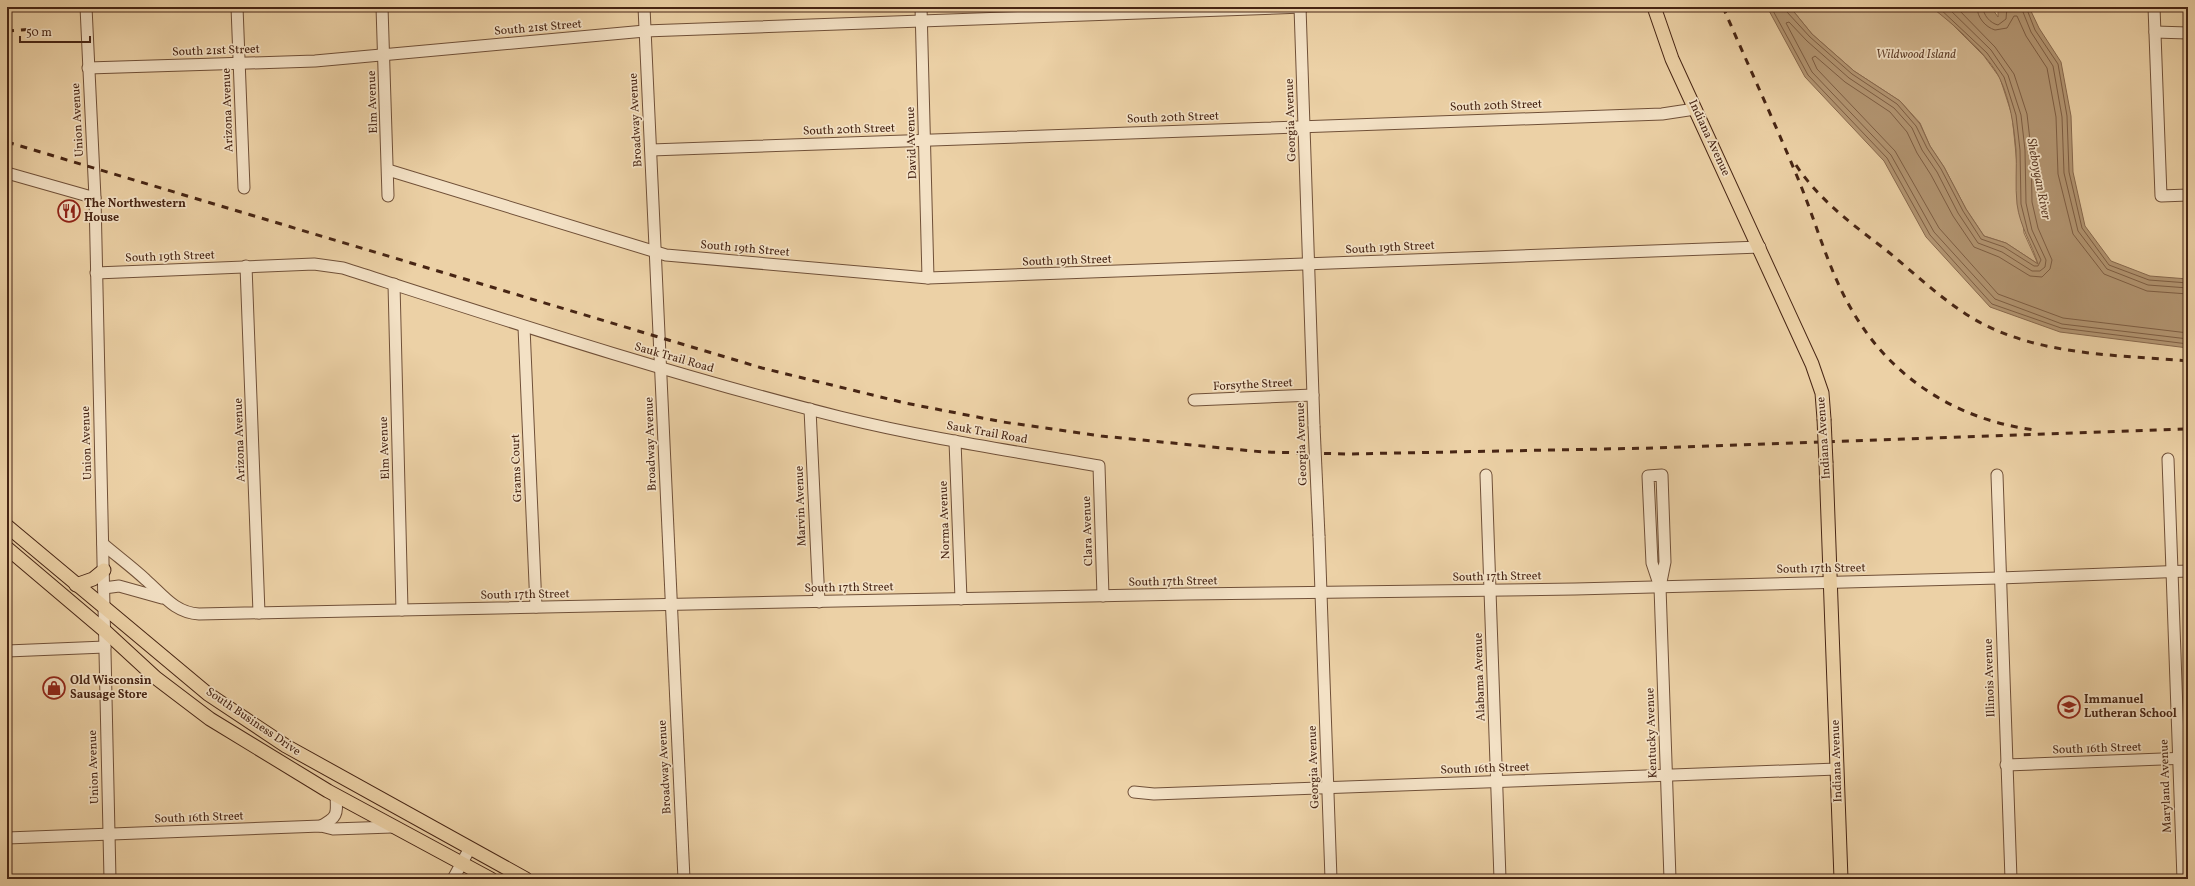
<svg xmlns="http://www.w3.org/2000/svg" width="2195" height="886" viewBox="0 0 2195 886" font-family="Vollkorn,serif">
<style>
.green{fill:#d0b48d;stroke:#8c6c50}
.water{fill:#b49774;stroke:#88694e}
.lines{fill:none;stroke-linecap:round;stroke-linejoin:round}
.shore{stroke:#7e5e44;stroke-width:1}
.minor-casing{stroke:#705038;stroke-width:13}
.major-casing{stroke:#472514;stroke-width:15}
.minor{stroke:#f3e1c5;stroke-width:11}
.major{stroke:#ecd1a6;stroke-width:13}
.rail{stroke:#472514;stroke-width:3;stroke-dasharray:7 7;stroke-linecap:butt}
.minor-bridge-casing{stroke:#705038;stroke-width:13;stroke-linecap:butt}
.major-bridge-casing{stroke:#472514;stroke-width:15;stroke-linecap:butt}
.minor-bridge{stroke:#f3e1c5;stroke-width:11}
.major-bridge{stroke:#ecd1a6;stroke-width:13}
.labels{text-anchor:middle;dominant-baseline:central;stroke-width:3.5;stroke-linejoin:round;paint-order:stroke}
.street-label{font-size:12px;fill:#472514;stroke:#f3e1c5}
.park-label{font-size:12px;font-style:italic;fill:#62422c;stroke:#f3e1c5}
.poi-label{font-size:12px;font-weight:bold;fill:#472514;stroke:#f3e1c5;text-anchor:start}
.water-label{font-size:13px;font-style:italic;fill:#62422c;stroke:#f3e1c5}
</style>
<rect width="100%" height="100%" fill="#ecd1a6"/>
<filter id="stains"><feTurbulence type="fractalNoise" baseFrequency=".005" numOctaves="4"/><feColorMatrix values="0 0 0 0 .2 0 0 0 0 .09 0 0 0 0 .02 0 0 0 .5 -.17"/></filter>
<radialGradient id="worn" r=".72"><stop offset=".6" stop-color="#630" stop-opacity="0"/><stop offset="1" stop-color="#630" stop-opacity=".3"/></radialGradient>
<!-- green -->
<polygon class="green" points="1790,7 1931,7 1944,16 1984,56 2000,78 2012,115 2024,233 2038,264 2006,243 1984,236 1966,209 1944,167 1930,146 1920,123 1900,101 1854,71 1812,34"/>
<!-- water -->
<path class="water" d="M 1767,7 L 1790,7 L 1812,34 L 1854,71 L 1900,101 L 1920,124 L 1930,146 L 1944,167 L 1966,209 L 1984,236 L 2006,243 L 2038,264 C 2032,244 2020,227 2017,204 C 2015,186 2017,168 2016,150 C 2014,126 2010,100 2000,79 C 1990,56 1951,22 1931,7 L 1991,7 L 1998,17 L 1998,7 L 2029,7 L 2039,28 L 2061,62 L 2071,116 L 2073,172 L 2085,226 L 2111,261 L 2150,276 L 2188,279 L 2188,348 L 2060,332 L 1990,307 L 1926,237 L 1884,161 L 1805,77 Z"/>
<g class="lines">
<!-- shore -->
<g class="shore">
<polyline points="1771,7 1808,75 1887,158 1930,235 1992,304 2061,328 2188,344"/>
<polyline points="1786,7 1787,12 1810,37 1852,74 1897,104 1916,126 1927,148 1941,169 1963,211 1981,239 2004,247 2034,266 2038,266 2041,260 2028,232 2021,204 2020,150 2016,115 2004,77 1987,53 1938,7"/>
<polyline points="1947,7 1991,50 2008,75 2021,115 2025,150 2026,203 2032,230 2046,260 2045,267 2040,271 2032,271 2002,252 1978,243 1958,213 1937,172 1922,150 1912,128 1894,108 1849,78 1807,41 1789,22 1786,23 1812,72 1891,155 1934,232 1995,299 2062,324 2188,339"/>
<polyline points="1956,7 1995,47 2014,74 2027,114 2031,149 2032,202 2038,228 2052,260 2050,269 2042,277 2030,276 1999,257 1974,247 1953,216 1931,175 1917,153 1907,132 1890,112 1845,82 1815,56 1812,58 1817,69 1895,151 1939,228 1998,294 2063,318 2188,333"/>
<path d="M 1977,7 C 1977,17 1985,27 1995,30 L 2007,28 L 2014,16 L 2017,16 L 2026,36 L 2047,68 L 2056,117 L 2058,174 L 2073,234 L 2104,274 L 2147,291 L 2188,294"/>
<path d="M 1983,7 C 1983,15 1990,23 1998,25 L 2006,19 L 2007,7"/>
<polyline points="2021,7 2031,32 2053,66 2062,117 2064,173 2078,231 2107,269 2148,285 2188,288"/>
<polyline points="2026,7 2035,30 2058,64 2067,116 2069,172 2082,228 2109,265 2149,280 2188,283"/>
</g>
<!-- minor casing -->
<g class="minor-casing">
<g id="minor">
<polyline points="86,7 95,198 110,879"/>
<polyline points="237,7 244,188"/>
<polyline points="382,7 388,196"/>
<polyline points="644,7 684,879"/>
<polyline points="921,7 928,278"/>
<polyline points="1300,7 1314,426"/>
<polyline points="2154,7 2161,196 2188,195"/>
<polyline points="2155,32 2188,33"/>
<polyline points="88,68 315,61 645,31 1303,7"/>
<polyline points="651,150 1662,114 1695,109"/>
<polyline points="388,170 666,255 928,278 1760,247"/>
<polyline points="7,173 95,198"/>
<polyline points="246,266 259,613"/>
<path d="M 96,273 L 314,264 L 343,268 C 508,321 672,375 840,417 C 925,438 1013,451 1099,466 L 1103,596"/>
<polyline points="394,284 402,610"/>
<polyline points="524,327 536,607"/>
<polyline points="1194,400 1313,395"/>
<polyline points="810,409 819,602"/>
<polyline points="955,441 961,599"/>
<polyline points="2168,459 2183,879"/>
<polyline points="1486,475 1500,879"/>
<polyline points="1997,475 2011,879"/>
<polyline points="1319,536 1331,879"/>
<path d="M 103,544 C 117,556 132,567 146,580 C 163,595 175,613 199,614 L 1188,594 L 1575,589 L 1999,578 L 2188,571"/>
<polyline points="1660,587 1652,563 1648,476 1662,475 1665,562 1660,587 1670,879"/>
<polyline points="104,588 119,586 162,598"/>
<polyline points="7,651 105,647"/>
<polyline points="2006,765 2188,758"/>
<polyline points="1134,792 1154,794 1837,769"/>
<path d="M 321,826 C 338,817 337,814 336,796"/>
<polyline points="7,838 321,826 333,829 392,827"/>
<polyline points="453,879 470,848"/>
</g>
</g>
<!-- major casing -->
<g class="major-casing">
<g id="major">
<polyline points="1654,7 1672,59 1812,364 1822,393 1824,419"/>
<polyline points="1826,463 1841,879"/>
<polyline points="7,526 208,694 286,746 526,879"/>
<polyline points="7,548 105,631 156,678 210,719 328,791 491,879"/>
<polyline points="76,585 93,579 104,570"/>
</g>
</g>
<!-- minor -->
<use href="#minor" class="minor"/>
<!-- major -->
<use href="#major" class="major"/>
<!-- rail -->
<g class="rail">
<path d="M 1723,7 C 1748,65 1775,123 1799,181 C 1817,225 1829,272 1853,312 C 1892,379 1959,421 2036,430"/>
<polyline points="7,31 35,29"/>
<polyline points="7,142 762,368 905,403 1003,422 1101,436 1263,452 1348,454 1655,448 2188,429"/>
<path d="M 1796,165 C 1819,200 1853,225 1886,250 C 1918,276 1950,308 1987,326 C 2049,356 2121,355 2188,361"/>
</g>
<!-- minor-bridge casing -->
<g class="minor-bridge-casing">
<polyline id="minor-bridge" points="1314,426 1319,536"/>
</g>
<!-- major-bridge casing -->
<g class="major-bridge-casing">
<polyline id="major-bridge" points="1824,419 1826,463"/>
</g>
<!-- minor-bridge -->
<use href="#minor-bridge" class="minor-bridge"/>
<!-- major-bridge -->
<use href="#major-bridge" class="major-bridge"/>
</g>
<!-- icons -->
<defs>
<g id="restaurant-ring" transform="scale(1.15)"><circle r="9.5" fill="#f3e1c5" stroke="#8f2418" stroke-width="1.5"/><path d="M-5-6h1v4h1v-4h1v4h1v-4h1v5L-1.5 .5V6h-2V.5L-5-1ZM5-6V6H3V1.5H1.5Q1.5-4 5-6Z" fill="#8f2418"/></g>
<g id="shop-ring" transform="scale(1.15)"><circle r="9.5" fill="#f3e1c5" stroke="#8f2418" stroke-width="1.5"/><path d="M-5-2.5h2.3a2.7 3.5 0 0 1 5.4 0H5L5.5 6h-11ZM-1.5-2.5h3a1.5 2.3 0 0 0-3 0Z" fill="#8f2418"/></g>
<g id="school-ring" transform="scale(1.15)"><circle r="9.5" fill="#f3e1c5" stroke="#8f2418" stroke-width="1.5"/><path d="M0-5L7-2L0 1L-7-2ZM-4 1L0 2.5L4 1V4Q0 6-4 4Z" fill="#8f2418"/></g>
</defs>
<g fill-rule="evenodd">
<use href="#restaurant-ring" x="69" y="211"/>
<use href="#shop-ring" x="54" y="688"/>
<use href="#school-ring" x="2069" y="707"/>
</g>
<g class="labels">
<!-- street labels -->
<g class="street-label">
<text transform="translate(538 28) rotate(-5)">South 21st Street</text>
<text transform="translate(216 51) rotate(-2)">South 21st Street</text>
<text transform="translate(373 102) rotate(-92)">Elm Avenue</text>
<text transform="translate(1496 106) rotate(-2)">South 20th Street</text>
<text transform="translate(228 110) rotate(-92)">Arizona Avenue</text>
<text transform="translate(1173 118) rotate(-2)">South 20th Street</text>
<text transform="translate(78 120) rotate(-93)">Union Avenue</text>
<text transform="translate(636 120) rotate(-93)">Broadway Avenue</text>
<text transform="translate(1291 120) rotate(-92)">Georgia Avenue</text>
<text transform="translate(849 130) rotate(-2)">South 20th Street</text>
<text transform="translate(1709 138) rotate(65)">Indiana Avenue</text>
<text transform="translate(912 143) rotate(-92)">David Avenue</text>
<text transform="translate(1390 248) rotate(-3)">South 19th Street</text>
<text transform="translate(745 249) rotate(5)">South 19th Street</text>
<text transform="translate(170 257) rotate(-2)">South 19th Street</text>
<text transform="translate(1067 261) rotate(-2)">South 19th Street</text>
<text transform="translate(674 358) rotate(16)">Sauk Trail Road</text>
<text transform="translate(1253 385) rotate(-3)">Forsythe Street</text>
<text transform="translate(987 433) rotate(10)">Sauk Trail Road</text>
<text transform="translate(1824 438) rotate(-94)">Indiana Avenue</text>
<text transform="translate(240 440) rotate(-92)">Arizona Avenue</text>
<text transform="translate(87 443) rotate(-92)">Union Avenue</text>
<text transform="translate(651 444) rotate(-92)">Broadway Avenue</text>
<text transform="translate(1302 444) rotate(-92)">Georgia Avenue</text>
<text transform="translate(385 448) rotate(-92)">Elm Avenue</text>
<text transform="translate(517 468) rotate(-92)">Grams Court</text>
<text transform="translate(801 506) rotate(-92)">Marvin Avenue</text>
<text transform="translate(945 520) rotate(-92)">Norma Avenue</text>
<text transform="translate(1088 531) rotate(-92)">Clara Avenue</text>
<text transform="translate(1821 569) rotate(-1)">South 17th Street</text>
<text transform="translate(1497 577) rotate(-1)">South 17th Street</text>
<text transform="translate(1173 582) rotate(-1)">South 17th Street</text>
<text transform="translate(849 588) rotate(-1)">South 17th Street</text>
<text transform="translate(525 595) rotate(-1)">South 17th Street</text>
<text transform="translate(1480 677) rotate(-92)">Alabama Avenue</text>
<text transform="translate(1990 678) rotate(-92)">Illinois Avenue</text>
<text transform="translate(253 722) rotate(34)">South Business Drive</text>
<text transform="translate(1652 733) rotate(-92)">Kentucky Avenue</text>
<text transform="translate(2097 749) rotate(-2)">South 16th Street</text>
<text transform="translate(1837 761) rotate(-92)">Indiana Avenue</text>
<text transform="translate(94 767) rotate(-92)">Union Avenue</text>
<text transform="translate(665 767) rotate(-93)">Broadway Avenue</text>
<text transform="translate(1314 767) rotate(-92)">Georgia Avenue</text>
<text transform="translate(1485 769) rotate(-2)">South 16th Street</text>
<text transform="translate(2166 786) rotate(-92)">Maryland Avenue</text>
<text transform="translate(199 818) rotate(-2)">South 16th Street</text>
</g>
<!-- park labels -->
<g class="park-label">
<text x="1916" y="55">Wildwood Island</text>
</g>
<!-- poi labels -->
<g class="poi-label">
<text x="84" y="204">The Northwestern<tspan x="84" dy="14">House</tspan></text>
<text x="70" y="681">Old Wisconsin<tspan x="70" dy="14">Sausage Store</tspan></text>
<text x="2084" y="700">Immanuel<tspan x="2084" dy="14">Lutheran School</tspan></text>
</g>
<!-- water labels -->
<g class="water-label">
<text transform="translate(2038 179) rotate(79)">Sheboygan River</text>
</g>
</g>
<!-- margin -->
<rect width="2195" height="886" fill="none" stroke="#ecd1a6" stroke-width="24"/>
<rect x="8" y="8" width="2179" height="870" fill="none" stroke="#472514" stroke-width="2"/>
<rect x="12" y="12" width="2171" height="862" fill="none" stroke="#472514"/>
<!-- scale -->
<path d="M20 36v6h70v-6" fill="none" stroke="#472514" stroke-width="2"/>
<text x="26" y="36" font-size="12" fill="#472514" stroke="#f3e1c5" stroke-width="3" paint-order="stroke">50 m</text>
<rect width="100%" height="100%" filter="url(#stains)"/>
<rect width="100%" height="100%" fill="url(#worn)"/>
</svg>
